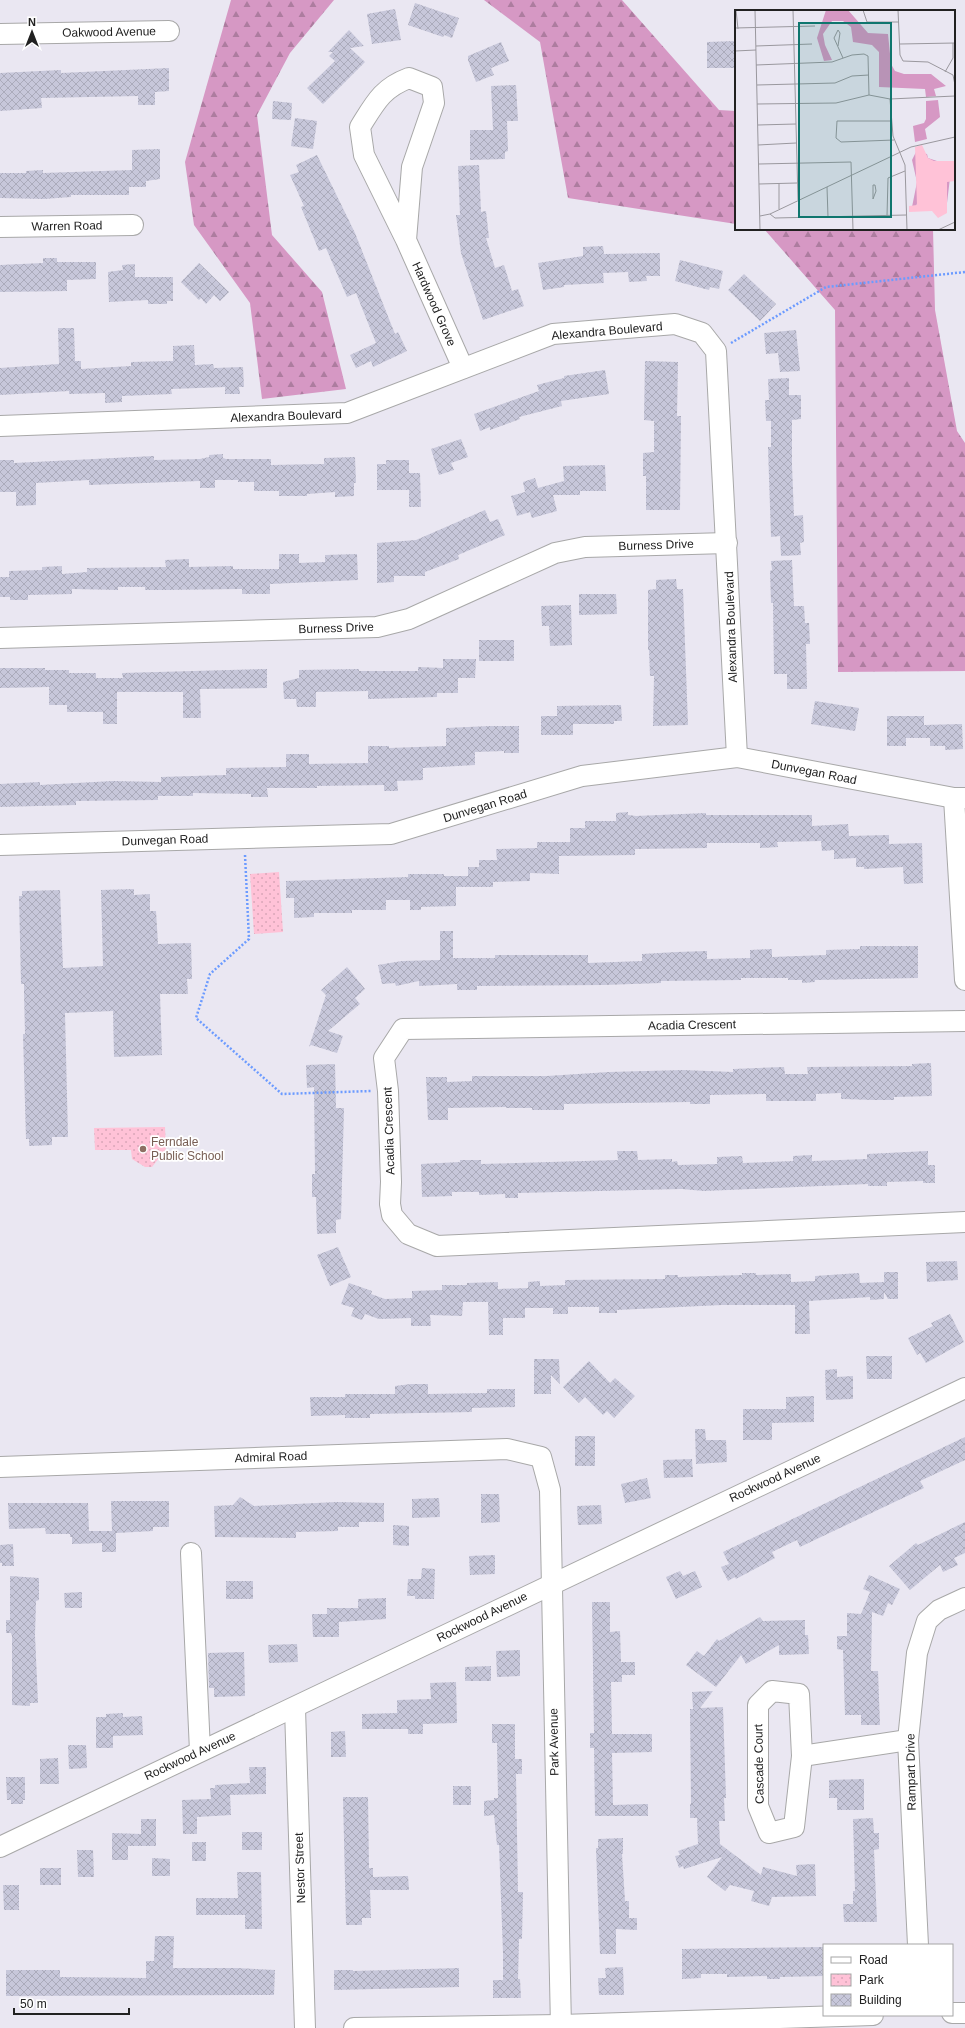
<svg xmlns="http://www.w3.org/2000/svg" width="965" height="2028" viewBox="0 0 965 2028" font-family="Helvetica,sans-serif">
<style>
.forest{fill:url(#forest-firs)}
.park{fill:url(#park-dots)}
.building{fill:url(#building-cross-hatch)}
.lines{fill:none;stroke-linecap:round;stroke-linejoin:round}
.minor-casing{stroke:#a8a8a8;stroke-width:22}
.path{stroke:#6c9bff;stroke-width:2.5;stroke-dasharray:2 2;stroke-linecap:butt}
.minor{stroke:#fff;stroke-width:20}
.education-dot{fill:#8d6e63;stroke:#fff;stroke-width:1.5}
.labels{text-anchor:middle;dominant-baseline:central;stroke-width:3.5;stroke-linejoin:round;paint-order:stroke}
.street-label{font-size:12px;fill:#212121;stroke:#fff}
.education-label{font-size:12px;fill:#785e54;stroke:#fff;text-anchor:start}
.inset-road{fill:none;stroke:#9a989e;stroke-width:1}
.view{fill:#0f766e;fill-opacity:0.15;stroke:#0f766e;stroke-width:2}
.inset-edge{fill:none;stroke:#212121;stroke-width:2}
</style>
<defs>
<pattern id="forest-firs" width="22" height="20" patternUnits="userSpaceOnUse"><rect width="22" height="20" fill="#d698c4"/><path d="M5 1l3.5 6h-7zM16 11l3.5 6h-7z" fill="#ad7c9f"/></pattern>
<pattern id="park-dots" width="8" height="8" patternUnits="userSpaceOnUse"><rect width="8" height="8" fill="#ffc2d7"/><path d="M2 2h.1M6 6h.1" fill="none" stroke="#daa6b8" stroke-width="1.8" stroke-linecap="round"/></pattern>
<pattern id="building-cross-hatch" width="8" height="8" patternUnits="userSpaceOnUse"><rect width="8" height="8" fill="#c7c7da"/><path d="M0 0l8 8M0 8l8-8" fill="none" stroke="#ababbb"/></pattern>
</defs>
<rect width="100%" height="100%" fill="#eae7f2"/>
<!-- forest -->
<g class="forest">
<polygon points="231,0 334,0 290,53 257,115 272,235 322,292 346,389 262,399 250,303 194,225 185,162"/>
<polygon points="484,0 622,0 719,110 736,111 736,224 568,198 540,42"/>
<polygon points="764,229 933,229 935,310 957,431 965,443 965,671 838,672 835,310"/>
</g>
<!-- park -->
<g class="park">
<polygon points="279,872 283,932 254,934 250,874"/>
<polygon points="165,1127 166,1149 152,1167 145,1167 132,1159 131,1150 95,1150 94,1128"/>
</g>
<!-- building -->
<g class="building">
<polygon points="415,3 459,18 452,38 444,35 443,37 408,25"/>
<polygon points="395,9 401,40 372,44 367,14"/>
<polygon points="349,30 364,46 350,48 365,62 323,104 307,88 335,61 329,56 333,52 328,52"/>
<polygon points="736,41 736,68 707,68 707,42"/>
<polygon points="501,42 509,61 491,68 494,75 476,82 468,60 468,56"/>
<polygon points="169,68 169,91 155,92 155,105 138,105 138,96 41,98 42,108 0,111 0,73 61,70 61,73"/>
<polygon points="516,85 518,121 507,121 508,151 505,152 505,159 470,160 470,130 493,130 491,86"/>
<polygon points="273,101 292,103 291,120 272,119"/>
<polygon points="295,118 317,121 313,149 291,146"/>
<polygon points="160,149 160,179 146,181 146,187 129,187 129,195 71,195 71,197 44,199 0,198 0,173 26,173 26,171 43,170 43,173 132,170 132,150"/>
<polygon points="317,155 355,233 395,334 398,332 407,351 373,367 371,361 356,368 350,355 376,343 356,293 347,297 326,248 319,251 301,207 304,206 290,175 299,172 296,165"/>
<polygon points="479,165 481,212 486,211 489,238 486,238 495,268 504,265 512,291 518,289 524,306 483,320 461,253 456,215 460,215 458,166"/>
<polygon points="603,246 604,254 660,253 660,276 646,276 647,281 629,282 628,272 603,273 604,283 564,285 564,287 543,290 538,263 583,256 583,247"/>
<polygon points="43,258 57,258 57,262 96,262 96,279 67,280 67,291 0,292 0,265 43,263"/>
<polygon points="680,260 723,271 719,289 710,287 709,290 675,281"/>
<polygon points="199,263 229,292 220,301 214,295 206,304 201,298 199,300 181,282"/>
<polygon points="135,264 135,277 173,277 173,301 167,301 167,304 148,304 148,300 109,302 108,272 123,270 122,265"/>
<polygon points="744,274 776,304 760,321 728,290"/>
<polygon points="58,328 74,328 75,361 81,361 81,369 131,366 131,362 173,361 173,346 194,345 195,365 213,364 214,368 243,367 244,387 239,387 240,394 225,394 225,387 171,389 172,394 122,396 122,402 105,403 105,393 69,394 69,391 0,395 0,368 59,364"/>
<polygon points="796,330 800,371 780,372 778,353 766,354 764,333"/>
<polygon points="645,361 678,362 677,416 681,416 680,510 646,510 646,476 643,476 643,453 654,452 654,421 644,420"/>
<polygon points="605,370 609,394 561,401 562,406 519,417 520,419 490,430 490,427 480,431 474,414 539,391 537,385 564,378 564,376"/>
<polygon points="789,378 789,395 801,395 801,419 792,420 792,465 794,516 803,515 804,542 800,543 801,555 781,556 780,536 771,537 768,447 771,447 771,421 766,421 765,400 769,400 768,379"/>
<polygon points="461,439 468,457 451,463 454,470 439,475 431,449"/>
<polygon points="223,454 223,458 226,459 271,459 271,465 324,464 324,458 355,457 356,483 354,483 354,496 335,497 335,492 307,494 307,496 279,496 279,491 254,491 254,482 238,482 238,480 215,480 215,488 200,488 200,481 89,485 89,480 36,483 36,505 16,506 16,492 0,492 0,460 14,460 14,463 154,456 154,460 200,459 209,457 209,455"/>
<polygon points="386,460 409,460 409,473 420,473 421,507 409,507 409,490 377,490 377,464 386,464"/>
<polygon points="605,465 606,491 580,491 580,495 553,495 557,511 532,518 530,512 517,516 511,496 525,492 523,482 535,478 538,488 564,481 563,466"/>
<polygon points="485,510 490,522 498,519 505,535 458,555 459,559 425,572 425,576 394,576 394,582 377,583 377,543 416,540"/>
<polygon points="279,554 299,554 299,563 325,562 325,555 357,554 358,580 270,584 270,594 242,594 242,589 166,590 145,590 145,587 118,587 118,590 72,589 72,594 28,595 28,600 10,600 10,597 0,597 0,577 9,577 9,571 42,570 42,567 62,566 62,574 87,572 87,568 166,567 165,560 189,559 189,567 233,566 233,569 279,569"/>
<polygon points="792,560 794,606 804,606 805,623 809,623 810,644 806,644 807,689 787,689 787,674 774,674 773,603 771,603 770,571 772,570 771,561"/>
<polygon points="676,579 677,589 683,589 688,725 653,726 654,676 650,676 649,650 648,650 648,590 656,589 656,580"/>
<polygon points="579,594 616,594 617,614 579,615"/>
<polygon points="571,605 572,645 550,646 549,626 542,626 541,606"/>
<rect x="479" y="640" width="35" height="21"/>
<polygon points="443,659 476,659 475,678 458,678 458,693 437,693 437,697 368,699 368,691 316,692 316,707 297,707 296,699 284,699 283,682 299,678 299,670 359,669 359,671 418,671 418,667 443,668"/>
<polygon points="0,668 45,668 45,670 69,670 69,673 96,673 96,678 123,678 122,673 267,669 267,688 200,689 201,718 183,718 183,692 117,692 117,724 103,724 103,712 67,712 67,705 49,705 49,687 0,688"/>
<polygon points="815,701 859,708 855,731 811,724"/>
<polygon points="621,705 622,721 614,721 614,724 573,724 573,735 541,735 541,716 557,716 557,706"/>
<polygon points="887,716 924,716 924,725 962,724 963,749 945,750 945,746 930,746 930,738 906,738 906,746 887,746"/>
<polygon points="490,726 519,726 519,753 504,753 504,751 475,752 475,765 423,768 423,780 397,781 398,791 384,791 384,785 317,786 317,788 267,788 268,797 251,797 251,794 193,793 193,796 158,796 158,800 76,801 76,805 0,807 0,784 40,782 40,785 113,781 161,782 161,777 226,775 226,768 286,767 286,754 309,754 309,764 368,763 368,746 389,746 389,748 446,746 446,728"/>
<polygon points="628,812 628,815 636,816 706,813 706,815 812,815 812,826 848,824 849,836 889,835 889,844 922,843 923,883 904,884 903,867 864,869 864,867 856,867 856,858 834,859 834,850 822,851 821,841 777,842 778,847 760,848 760,843 707,843 707,848 635,849 635,855 559,856 559,874 530,873 530,881 493,882 493,887 456,887 456,906 421,907 421,910 410,910 410,900 386,900 386,910 352,910 352,913 314,913 314,917 294,918 294,898 286,898 286,881 408,877 408,874 444,874 444,876 468,876 468,867 479,867 479,860 497,860 496,849 537,848 537,842 570,842 570,828 585,828 585,821 616,821 616,813"/>
<polygon points="134,889 134,895 150,894 150,911 156,911 158,944 191,943 192,979 187,979 188,994 160,994 162,1055 114,1057 113,1011 65,1013 68,1137 52,1137 52,1145 29,1146 29,1139 26,1139 23,1034 25,1034 24,993 24,984 21,984 19,896 22,896 22,891 60,890 63,968 103,966 101,890"/>
<polygon points="440,931 453,931 453,958 495,958 495,955 588,955 588,963 642,961 642,954 677,952 707,951 707,959 750,958 750,950 772,949 772,957 826,955 826,950 860,949 860,946 918,946 918,978 815,980 815,982 802,983 802,980 788,980 788,978 741,978 741,980 661,981 661,983 604,985 477,986 477,990 457,990 457,984 419,986 419,981 396,986 395,983 382,984 378,965 402,961 440,960"/>
<polygon points="347,967 365,989 355,998 360,1004 328,1031 343,1036 337,1053 311,1045 309,1047 326,995 321,990"/>
<polygon points="931,1063 932,1096 894,1097 894,1100 874,1100 841,1099 841,1093 816,1094 816,1101 766,1101 766,1094 710,1095 710,1104 690,1104 690,1102 564,1104 564,1110 532,1110 532,1108 506,1108 506,1107 448,1108 448,1120 428,1120 426,1077 447,1077 447,1082 472,1081 472,1076 547,1076 609,1072 683,1070 733,1072 733,1069 784,1067 785,1074 808,1074 807,1067 912,1066 912,1064"/>
<polygon points="335,1064 336,1108 344,1108 341,1219 336,1220 336,1233 317,1234 316,1197 312,1197 312,1174 315,1174 314,1087 307,1088 306,1065"/>
<polygon points="617,1151 637,1151 638,1160 672,1159 672,1162 677,1161 678,1165 717,1164 717,1157 742,1156 743,1163 793,1161 793,1156 812,1155 812,1161 867,1159 867,1154 928,1151 928,1165 935,1165 935,1183 923,1183 923,1181 887,1182 887,1186 868,1186 868,1184 704,1191 682,1189 518,1193 518,1198 505,1198 505,1194 479,1195 479,1192 452,1192 452,1196 422,1197 421,1164 460,1162 460,1160 481,1160 481,1164 618,1160"/>
<polygon points="338,1247 351,1277 330,1286 317,1255"/>
<polygon points="957,1261 958,1280 927,1282 926,1262"/>
<polygon points="884,1272 898,1272 898,1299 888,1299 884,1292 884,1299 870,1300 870,1297 809,1301 810,1334 795,1334 795,1305 722,1305 617,1310 617,1313 599,1313 599,1307 568,1307 568,1314 553,1314 553,1308 525,1308 525,1318 503,1318 503,1335 489,1335 488,1302 463,1302 462,1316 430,1315 431,1326 411,1326 411,1318 379,1319 365,1314 362,1320 351,1316 354,1308 341,1304 349,1283 372,1291 371,1294 385,1299 412,1298 412,1291 442,1290 442,1285 467,1285 467,1283 498,1282 498,1289 528,1288 528,1282 540,1281 540,1286 565,1285 565,1280 665,1279 665,1275 678,1275 678,1277 742,1275 742,1273 756,1273 756,1275 791,1274 791,1282 815,1281 815,1276 859,1273 860,1283 884,1282"/>
<polygon points="950,1314 964,1342 926,1363 920,1353 917,1355 908,1338 933,1326 931,1323"/>
<polygon points="866,1356 892,1356 892,1379 867,1379"/>
<polygon points="534,1359 559,1359 560,1384 551,1375 551,1394 534,1394"/>
<polygon points="589,1361 610,1383 615,1378 635,1396 614,1418 607,1411 603,1415 585,1397 579,1403 563,1387"/>
<polygon points="837,1369 837,1377 853,1376 853,1399 826,1400 825,1370"/>
<polygon points="411,1384 428,1384 428,1394 487,1393 487,1389 515,1389 515,1407 472,1408 472,1412 370,1414 370,1418 345,1418 345,1415 311,1416 310,1397 345,1397 345,1394 395,1394 395,1386"/>
<polygon points="814,1396 814,1422 772,1423 772,1440 743,1440 743,1409 786,1409 786,1397"/>
<polygon points="695,1429 705,1429 706,1440 726,1440 727,1462 696,1464"/>
<rect x="575" y="1436" width="20" height="30"/>
<polygon points="965,1437 965,1460 920,1481 924,1488 800,1547 797,1540 772,1552 775,1558 736,1579 735,1577 728,1581 721,1567 729,1564 723,1552"/>
<polygon points="692,1459 693,1477 664,1478 663,1460"/>
<polygon points="647,1478 651,1498 625,1503 621,1484"/>
<polygon points="481,1494 499,1494 500,1522 481,1523"/>
<polygon points="240,1497 254,1506 337,1502 384,1503 384,1522 359,1522 359,1527 338,1527 338,1531 296,1532 296,1538 215,1537 214,1506 233,1505"/>
<polygon points="439,1498 440,1517 412,1518 412,1499"/>
<polygon points="111,1501 169,1501 169,1527 153,1527 153,1531 116,1533 116,1552 102,1552 102,1543 72,1544 72,1537 70,1537 70,1534 46,1534 45,1528 9,1529 8,1503 88,1503 89,1531 112,1531"/>
<polygon points="601,1505 602,1524 578,1525 577,1506"/>
<polygon points="965,1522 965,1553 954,1558 958,1565 943,1572 940,1565 910,1590 889,1566 916,1543 918,1545"/>
<polygon points="393,1525 409,1526 409,1546 393,1545"/>
<polygon points="13,1544 14,1566 2,1566 2,1563 0,1563 0,1545"/>
<polygon points="495,1555 495,1574 470,1575 469,1556"/>
<polygon points="422,1568 435,1569 434,1599 415,1599 415,1596 407,1596 408,1579 421,1579"/>
<polygon points="680,1571 683,1576 695,1571 702,1587 676,1599 666,1577"/>
<polygon points="869,1575 900,1589 892,1605 888,1603 883,1616 872,1612 871,1671 878,1671 880,1725 861,1725 861,1715 845,1715 843,1650 837,1649 837,1636 847,1636 847,1613 861,1614 870,1592 863,1589"/>
<polygon points="10,1576 39,1578 39,1600 36,1601 35,1635 38,1703 30,1703 30,1706 12,1705 12,1636 11,1633 6,1633 6,1620 10,1620"/>
<rect x="226" y="1581" width="27" height="18"/>
<polygon points="82,1592 82,1608 65,1608 64,1593"/>
<polygon points="386,1598 386,1619 339,1622 339,1637 313,1637 312,1614 327,1614 327,1608 358,1608 358,1599"/>
<polygon points="592,1602 610,1602 610,1632 620,1631 621,1662 635,1662 635,1675 622,1675 622,1682 611,1682 612,1734 652,1734 652,1752 612,1753 613,1805 648,1804 648,1816 595,1816 594,1748 590,1748 590,1733 594,1733"/>
<polygon points="760,1617 763,1621 805,1620 805,1635 808,1635 809,1654 779,1655 779,1645 746,1664 741,1655 716,1687 686,1665 697,1651 704,1656 717,1639 719,1641"/>
<polygon points="297,1644 298,1662 269,1663 268,1645"/>
<polygon points="520,1650 520,1676 497,1677 496,1651"/>
<polygon points="244,1652 245,1696 214,1697 214,1688 209,1688 208,1653"/>
<polygon points="491,1666 491,1681 465,1681 465,1667"/>
<polygon points="456,1682 457,1723 423,1724 423,1734 408,1734 408,1729 362,1729 362,1714 397,1713 397,1700 431,1699 430,1683"/>
<polygon points="713,1691 700,1708 723,1707 726,1798 724,1798 725,1821 719,1821 720,1844 761,1875 763,1867 797,1876 796,1865 815,1864 816,1896 772,1897 769,1906 751,1901 754,1891 730,1885 725,1891 707,1877 722,1857 684,1869 683,1866 679,1868 675,1856 680,1855 678,1851 698,1844 697,1818 690,1818 690,1804 691,1804 690,1709 693,1709 692,1692"/>
<polygon points="123,1713 123,1717 142,1716 143,1735 113,1736 113,1748 96,1748 96,1717 106,1717 106,1714"/>
<polygon points="492,1724 515,1724 515,1759 522,1759 522,1774 516,1774 518,1892 523,1892 522,1939 519,1939 518,1979 520,1979 521,1998 493,1998 493,1980 503,1980 503,1953 499,1845 497,1845 494,1815 484,1816 484,1801 494,1800 494,1798 498,1798 497,1743 492,1743"/>
<polygon points="345,1731 346,1757 331,1757 331,1732"/>
<polygon points="68,1745 86,1745 87,1768 69,1769"/>
<polygon points="58,1758 59,1784 40,1784 40,1759"/>
<polygon points="249,1767 266,1767 266,1794 230,1795 231,1815 197,1817 197,1834 183,1834 182,1800 211,1799 210,1788 215,1788 215,1785 250,1783"/>
<polygon points="6,1777 25,1777 25,1800 23,1800 23,1804 11,1804 11,1800 7,1800"/>
<polygon points="864,1779 864,1810 837,1810 837,1798 829,1798 829,1780"/>
<rect x="453" y="1786" width="18" height="19"/>
<polygon points="343,1797 368,1797 369,1868 373,1868 373,1877 408,1876 409,1890 370,1890 371,1918 362,1918 362,1925 346,1925"/>
<polygon points="873,1818 874,1833 879,1833 879,1849 874,1850 877,1922 844,1922 843,1904 853,1904 853,1891 855,1891 853,1819"/>
<polygon points="141,1819 156,1819 156,1846 128,1846 128,1860 112,1860 112,1833 141,1834"/>
<rect x="242" y="1832" width="20" height="18"/>
<polygon points="623,1838 623,1854 622,1854 625,1901 629,1901 629,1918 637,1918 637,1930 616,1929 616,1954 600,1954 596,1848 598,1848 598,1839"/>
<rect x="192" y="1842" width="14" height="19"/>
<polygon points="77,1850 93,1850 94,1877 78,1877"/>
<polygon points="152,1858 170,1859 170,1876 152,1876"/>
<rect x="40" y="1868" width="21" height="17"/>
<polygon points="237,1872 261,1872 262,1929 245,1929 245,1915 196,1915 196,1898 238,1898"/>
<polygon points="3,1885 19,1885 19,1910 4,1910"/>
<polygon points="155,1936 174,1936 173,1968 237,1968 275,1970 274,1995 6,1996 6,1970 60,1970 60,1977 146,1978 146,1961 154,1961"/>
<polygon points="824,1947 824,1976 780,1977 780,1979 767,1979 767,1976 727,1977 727,1974 701,1974 701,1978 682,1979 682,1949"/>
<polygon points="623,1967 624,1995 599,1995 598,1978 606,1978 605,1968"/>
<polygon points="459,1968 459,1987 334,1990 334,1970 353,1970 353,1971"/>
</g>
<g class="lines">
<!-- minor casing -->
<g class="minor-casing">
<g id="minor">
<polyline points="0,34 169,31"/>
<polyline points="0,227 133,225"/>
<path d="M 406,240 L 412,167 L 434,103 L 432,87 L 409,78 C 382,88 375,103 360,127 L 364,155 L 406,240 L 463,368"/>
<polyline points="0,426 347,413 553,334 675,324 702,333 716,351 737,757"/>
<polyline points="0,638 377,627 409,619 555,553 585,547 727,543"/>
<polyline points="954,798 965,980"/>
<polyline points="0,845 391,834 582,776 737,757 954,798 965,798"/>
<polyline points="965,1021 403,1029 384,1058 388,1091 391,1182 390,1204 392,1215 408,1234 437,1246 965,1222"/>
<polyline points="0,1467 507,1449 541,1457 550,1490 561,2028"/>
<polyline points="191,1553 200,1751"/>
<polygon points="772,1691 799,1694 802,1756 794,1827 769,1833 758,1806 758,1705"/>
<polyline points="295,1708 305,2028"/>
<polyline points="802,1756 908,1740"/>
<polyline points="0,1847 965,1388"/>
<polyline points="918,1945 908,1740 917,1653 927,1621 939,1610 965,1598"/>
<polyline points="952,2013 965,2013"/>
<polyline points="354,2028 561,2025 873,2015"/>
</g>
</g>
<!-- path -->
<g class="path">
<polyline points="731,343 826,287 965,272"/>
<polyline points="245,855 249,939 210,974 196,1018 282,1094 371,1091"/>
</g>
<!-- minor -->
<use href="#minor" class="minor"/>
</g>
<!-- markers -->
<circle class="education-dot" cx="143" cy="1149" r="4"/>
<g class="labels">
<!-- street labels -->
<g class="street-label">
<text transform="translate(109 32) rotate(-1)">Oakwood Avenue</text>
<text transform="translate(67 226) rotate(-1)">Warren Road</text>
<text transform="translate(434 304) rotate(66)">Hardwood Grove</text>
<text transform="translate(607 331) rotate(-5)">Alexandra Boulevard</text>
<text transform="translate(286 416) rotate(-2)">Alexandra Boulevard</text>
<text transform="translate(656 545) rotate(-2)">Burness Drive</text>
<text transform="translate(731 627) rotate(-92)">Alexandra Boulevard</text>
<text transform="translate(336 628) rotate(-2)">Burness Drive</text>
<text transform="translate(814 772) rotate(11)">Dunvegan Road</text>
<text transform="translate(485 806) rotate(-17)">Dunvegan Road</text>
<text transform="translate(165 840) rotate(-2)">Dunvegan Road</text>
<text transform="translate(692 1025) rotate(-1)">Acadia Crescent</text>
<text transform="translate(389 1131) rotate(-92)">Acadia Crescent</text>
<text transform="translate(271 1457) rotate(-2)">Admiral Road</text>
<text transform="translate(775 1478) rotate(-25)">Rockwood Avenue</text>
<text transform="translate(482 1617) rotate(-26)">Rockwood Avenue</text>
<text transform="translate(554 1742) rotate(-91)">Park Avenue</text>
<text transform="translate(190 1756) rotate(-25)">Rockwood Avenue</text>
<text transform="translate(759 1764) rotate(-91)">Cascade Court</text>
<text transform="translate(911 1772) rotate(-91)">Rampart Drive</text>
<text transform="translate(300 1868) rotate(-92)">Nestor Street</text>
</g>
<!-- education labels -->
<g class="education-label">
<text x="151" y="1142">Ferndale<tspan x="151" dy="14">Public School</tspan></text>
</g>
</g>
<!-- overview -->
<g transform="translate(735 10)">
<rect width="220" height="220" fill="#eae7f2"/>
<path d="M 91,0 L 113,0 L 133,23 L 153,24 L 156,54 L 160,61 L 169,64 L 196,64 L 211,76 L 199,79 L 201,86 L 191,87 L 190,79 L 144,77 L 144,42 L 137,35 L 118,32 L 116,17 L 108,11 L 97,11 L 88,24 L 90,35 L 97,50 L 89,51 L 82,28 ZM 203,90 L 205,107 L 190,119 L 192,129 L 180,132 L 178,116 L 189,113 L 191,109 L 191,91 ZM 181,142 L 192,144 L 193,148 L 208,153 L 215,168 L 212,193 L 190,163 L 181,197 L 177,197 L 182,172 L 177,150 Z" fill="#d698c4"/>
<path d="M 187,135 L 193,148 L 199,151 L 220,151 L 220,171 L 212,172 L 212,203 L 203,208 L 197,201 L 174,202 L 174,196 L 182,195 L 180,137 Z" fill="#ffc2d7"/>
<path class="inset-road" d="M 1,0 L 3,19M 20,0 L 25,220M 58,0 L 63,190M 128,0 L 132,12 L 164,12M 163,0 L 165,45 L 168,51 L 193,52 L 218,65 L 220,75M 0,18 L 80,16M 165,34 L 220,33M 21,36 L 77,34M 103,36 L 105,23 L 103,20 L 99,28 L 108,48M 0,41 L 21,40M 21,55 L 97,52 L 117,45 L 129,44 L 133,46 L 134,85M 210,62 L 218,48 L 218,33M 22,75 L 100,73 L 117,66 L 134,65M 155,89 L 158,126 L 170,155 L 172,220M 22,94 L 101,93 L 134,85 L 155,89 L 220,86M 157,111 L 102,111 L 101,128 L 106,132 L 159,130M 23,115 L 61,114M 23,135 L 61,133M 24,154 L 116,152 L 118,220M 44,173 L 44,199M 24,174 L 62,173M 138,175 L 140,175 L 141,181 L 138,189 ZM 92,177 L 93,207M 35,204 L 40,208 L 171,205M 25,206 L 35,204 L 176,137 L 220,127M 152,206 L 153,168 L 170,161M 203,220 L 220,212"/>
<path class="view" d="M 64,13 L 156,13 L 156,207 L 64,207 Z"/>
<rect width="220" height="220" class="inset-edge"/>
</g>
<!-- legend -->
<rect x="823" y="1944" width="130" height="72" fill="#ffffff" stroke="#a6a6a6"/>
<rect x="831" y="1957" width="20" height="6" fill="#ffffff" stroke="#a6a6a6"/>
<text x="859" y="1964" font-size="12" fill="#212121">Road</text>
<rect x="831" y="1974" width="20" height="12" fill="url(#park-dots)" stroke="#a6a6a6"/>
<text x="859" y="1984" font-size="12" fill="#212121">Park</text>
<rect x="831" y="1994" width="20" height="12" fill="url(#building-cross-hatch)" stroke="#a6a6a6"/>
<text x="859" y="2004" font-size="12" fill="#212121">Building</text>
<!-- north arrow -->
<g transform="translate(32 32)" stroke="#ffffff" stroke-width="3" paint-order="stroke">
<path d="M0-3L7 15L0 10L-7 15Z" fill="#212121"/>
<text y="-6" font-size="11" font-weight="bold" text-anchor="middle" fill="#212121">N</text>
</g>
<!-- scale -->
<path d="M14 2008v6h115v-6" fill="none" stroke="#212121" stroke-width="2"/>
<text x="20" y="2008" font-size="12" fill="#212121" stroke="#ffffff" stroke-width="3" paint-order="stroke">50 m</text>
</svg>
